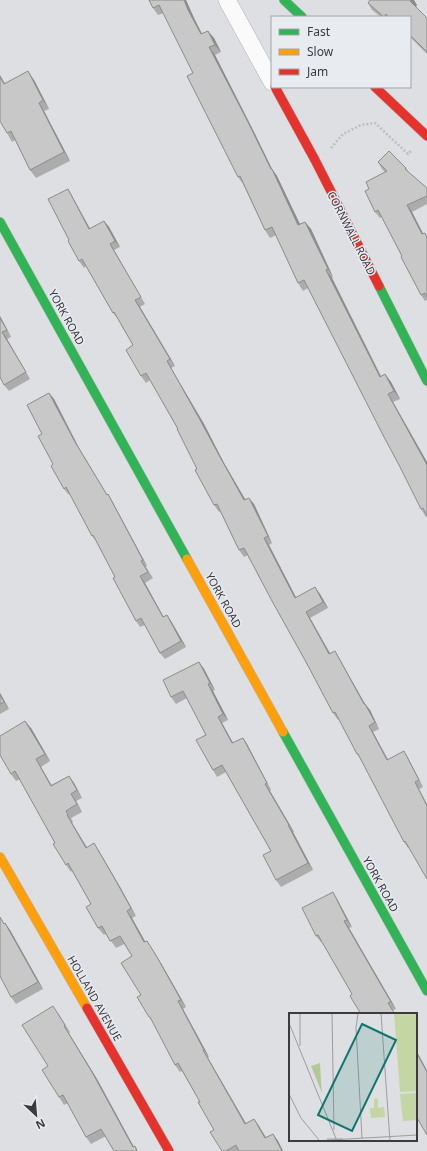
<svg xmlns="http://www.w3.org/2000/svg" width="427" height="1151" viewBox="0 0 427 1151" font-family="'Noto Sans',sans-serif">
<style>
.lines{fill:none;stroke-linecap:round;stroke-linejoin:round}
.street-casing{stroke:#b1b2b5;stroke-width:18}
.fast-casing{stroke:#b1b2b5;stroke-width:10}
.slow-casing{stroke:#b1b2b5;stroke-width:10}
.jam-casing{stroke:#b1b2b5;stroke-width:10}
.path{stroke:#bfbfc2;stroke-width:2.5;stroke-dasharray:2 2;stroke-linecap:butt}
.street{stroke:#fafafb;stroke-width:17}
.fast{stroke:#30b455;stroke-width:9}
.slow{stroke:#ff9f0a;stroke-width:9}
.jam{stroke:#e5322d;stroke-width:9}
.wall{fill:#adacad}
.shaded-wall{fill:#8d8c8d}
.building{fill:#c9c8c9;stroke:#8d8c8d}
.labels{text-anchor:middle;dominant-baseline:central;stroke-width:3;stroke-linejoin:round;paint-order:stroke}
.street-label{font-size:11px;fill:#3a3b3e;stroke:#e8ecf1}
.inset-road{fill:none;stroke:#9c9da0;stroke-width:1}
.view{fill:#0f766e;fill-opacity:0.15;stroke:#0f766e;stroke-width:2}
.inset-edge{fill:none;stroke:#3a3b3e;stroke-width:2}
</style>
<rect width="100%" height="100%" fill="#dddfe2"/>
<g class="lines">
<!-- street casing -->
<g class="street-casing">
<polyline id="street" points="227,0 272,82"/>
</g>
<!-- fast casing -->
<g class="fast-casing">
<g id="fast">
<polyline points="284,0 302,17"/>
<polyline points="0,222 187,559"/>
<polyline points="379,286 427,381"/>
<polyline points="283,732 427,991"/>
</g>
</g>
<!-- slow casing -->
<g class="slow-casing">
<g id="slow">
<polyline points="187,559 283,732"/>
<polyline points="0,857 87,1008"/>
</g>
</g>
<!-- jam casing -->
<g class="jam-casing">
<g id="jam">
<polyline points="275,87 315,160 379,286"/>
<polyline points="375,87 427,136"/>
<polyline points="87,1008 169,1151"/>
</g>
</g>
<!-- path -->
<polyline class="path" points="331,148 343,134 361,125 375,123 408,154 412,150"/>
<!-- street -->
<use href="#street" class="street"/>
<!-- fast -->
<use href="#fast" class="fast"/>
<!-- slow -->
<use href="#slow" class="slow"/>
<!-- jam -->
<use href="#jam" class="jam"/>
</g>
<!-- wall -->
<g class="wall">
<polygon points="149,0 186,0 194,18 202,34 214,38 221,52 215,55 253,130 272,169 277,176 300,224 305,222 311,229 333,277 332,278 381,376 385,374 391,382 400,399 393,402 427,462 427,516 426,517 421,509 399,465 308,288 303,291 298,283 276,235 270,238 265,230 243,184 238,177 193,73 164,13 158,15 153,8"/>
<polygon points="368,3 417,5 416,7 427,18 427,54 410,37 410,17 381,17 372,10"/>
<polygon points="34,80 49,109 44,111 70,161 36,178 30,170 15,140 12,142 7,133 5,83"/>
<polygon points="378,162 406,168 409,173 427,188 427,204 412,212 423,234 427,236 427,300 425,301 421,295 382,217 380,218 375,212 369,189 385,172 382,169"/>
<polygon points="68,189 72,196 90,229 104,221 109,227 120,247 114,250 145,304 140,307 175,366 171,368 204,424 224,463 245,499 254,504 272,543 269,545 296,598 320,594 328,608 310,618 330,653 339,658 365,704 370,710 379,729 373,732 388,759 408,758 423,787 419,789 409,848 408,848 404,842 362,761 357,754 339,719 338,720 333,713 306,662 248,555 244,557 239,550 220,511 219,512 214,505 197,469 178,429 150,380 146,383 141,376 133,345 118,319 113,313 86,266 84,268 79,261 69,240"/>
<polygon points="0,316 11,337 7,339 30,379 9,391 4,385"/>
<polygon points="49,393 54,399 79,448 107,495 112,501 147,566 146,567 153,578 145,583 163,617 167,615 171,621 186,647 165,659 160,653 145,625 140,627 136,621 115,577 97,542 92,536 70,494 69,495 64,489 42,434"/>
<polygon points="199,662 204,669 215,690 213,691 228,720 222,723 233,743 243,738 247,744 271,790 270,791 294,832 293,832 313,870 281,887 276,880 271,851 226,772 217,777 213,770 206,735 187,698 176,704 171,697"/>
<polygon points="0,693 9,709 0,714"/>
<polygon points="31,728 50,761 41,767 51,785 69,776 74,783 82,798 76,801 82,812 71,818 73,822 72,823 87,847 99,851 121,888 136,916 132,918 145,942 147,941 162,965 186,1007 183,1009 209,1057 208,1058 246,1123 254,1119 266,1137 273,1134 278,1141 283,1151 222,1151 214,1130 200,1102 182,1071 180,1072 175,1065 153,1022 149,1017 141,995 132,956 124,944 116,948 106,934 104,935 98,928 91,904 72,871 71,872 66,865 55,843 20,779 16,781 11,774"/>
<polygon points="337,899 352,927 349,928 396,1009 393,1010 352,994 322,942 321,942 316,936"/>
<polygon points="5,923 10,930 43,989 16,1004 11,997 4,924"/>
<polygon points="58,1013 70,1032 69,1033 97,1079 134,1147 135,1146 138,1151 114,1151 106,1136 91,1144 86,1137 68,1103 64,1105 59,1097"/>
</g>
<!-- shaded-wall -->
<g class="shaded-wall">
<polygon points="184,0 186,0 194,18 206,42 201,34 188,10"/>
<polygon points="411,0 414,0 417,5 415,8 410,1"/>
<polygon points="208,31 214,38 221,52 215,45"/>
<polygon points="209,47 215,55 253,130 272,169 277,176 304,233 298,225"/>
<polygon points="28,71 34,80 49,109 43,100"/>
<polygon points="0,75 10,92 4,84 0,77"/>
<polygon points="39,103 44,111 70,161 64,152"/>
<polygon points="68,189 72,196 94,236 89,229"/>
<polygon points="407,205 412,212 427,241 422,234"/>
<polygon points="104,221 109,227 120,247 115,241"/>
<polygon points="305,222 311,229 333,277 328,269"/>
<polygon points="110,244 114,250 145,304 141,297"/>
<polygon points="326,270 332,278 385,385 380,377"/>
<polygon points="135,300 140,307 175,366 170,359"/>
<polygon points="0,316 11,337 7,330 0,318"/>
<polygon points="2,332 7,339 30,379 26,372"/>
<polygon points="167,361 171,368 204,424 224,463 249,506 244,500 220,457"/>
<polygon points="385,374 391,382 400,399 394,391"/>
<polygon points="49,393 54,399 79,448 111,501 75,442"/>
<polygon points="388,394 393,402 427,462 427,465"/>
<polygon points="108,494 112,501 147,566 143,560"/>
<polygon points="249,498 254,504 272,543 268,536"/>
<polygon points="264,538 269,545 300,605 295,598"/>
<polygon points="140,576 145,583 167,623 163,617"/>
<polygon points="315,587 320,594 328,608 323,602"/>
<polygon points="306,612 310,618 334,661 329,654"/>
<polygon points="167,615 171,621 186,647 181,641"/>
<polygon points="335,651 339,658 369,711 364,704"/>
<polygon points="199,662 204,669 215,690 210,683"/>
<polygon points="208,684 213,691 228,720 223,714"/>
<polygon points="0,693 9,709 4,702 0,695"/>
<polygon points="365,704 370,710 379,729 375,722"/>
<polygon points="218,717 222,723 237,750 232,743"/>
<polygon points="25,721 31,728 50,761 45,754"/>
<polygon points="369,726 373,732 391,767 387,760"/>
<polygon points="243,738 247,744 271,790 267,783"/>
<polygon points="404,751 408,758 423,787 419,780"/>
<polygon points="36,759 41,767 56,793 51,786"/>
<polygon points="69,776 74,783 82,798 77,790"/>
<polygon points="415,782 419,789 427,804 427,806"/>
<polygon points="265,784 270,791 294,832 289,825"/>
<polygon points="71,794 76,801 82,812 77,804"/>
<polygon points="67,815 72,823 91,855 86,848"/>
<polygon points="288,825 293,832 313,870 308,863"/>
<polygon points="94,843 99,851 136,916 131,908"/>
<polygon points="333,892 337,899 352,927 347,920"/>
<polygon points="127,911 132,918 150,950 144,942"/>
<polygon points="344,921 349,928 396,1009 391,1002"/>
<polygon points="5,923 10,930 43,989 38,982"/>
<polygon points="147,941 162,965 186,1007 181,1000"/>
<polygon points="178,1001 183,1009 209,1057 204,1050"/>
<polygon points="64,1026 97,1079 136,1151 133,1147"/>
<polygon points="203,1050 208,1058 250,1131 245,1124"/>
<polygon points="416,1050 427,1070 427,1072 416,1052"/>
<polygon points="254,1119 259,1126 270,1145 265,1138"/>
<polygon points="273,1134 278,1141 283,1151 282,1151"/>
</g>
<!-- building -->
<g class="building">
<polygon points="149,0 184,0 188,10 201,34 208,31 215,45 209,47 248,122 271,169 272,169 298,225 305,222 328,269 326,270 380,377 385,374 394,391 388,394 427,465 427,516 423,508 421,509 399,465 384,437 304,280 298,283 272,227 265,230 240,176 238,177 187,76 193,73 159,5 153,8"/>
<polygon points="370,0 411,0 410,1 427,18 427,52 410,35 410,17 389,17 386,14 384,17 368,3"/>
<polygon points="28,71 43,100 39,103 64,152 30,170 11,131 7,133 0,121 0,77 4,84"/>
<polygon points="389,151 406,168 405,169 427,188 427,196 407,205 422,234 425,233 427,238 427,297 425,293 421,295 401,257 402,256 378,210 375,212 365,191 369,189 366,182 387,171 378,162"/>
<polygon points="68,189 89,229 104,221 115,241 110,244 141,297 135,300 170,359 167,361 199,418 220,457 244,500 249,498 268,536 264,538 295,598 315,587 323,602 306,612 329,654 335,651 364,704 365,704 375,722 369,726 387,760 404,751 419,780 415,782 427,806 427,879 405,841 404,842 358,754 357,754 335,712 333,713 306,662 272,601 244,548 239,550 217,504 214,505 195,470 197,469 177,429 178,429 146,373 141,376 126,350 133,345 114,312 113,313 82,259 79,261 68,241 69,240 48,199"/>
<polygon points="0,318 7,330 2,332 26,372 4,385 0,377"/>
<polygon points="49,393 75,442 107,495 108,494 143,560 141,561 148,572 140,576 163,617 167,615 181,641 160,653 141,618 136,621 113,578 115,577 93,535 92,536 66,487 64,489 51,466 53,464 38,436 42,434 27,405"/>
<polygon points="199,662 210,683 208,684 223,714 218,717 232,743 243,738 267,783 265,784 289,825 288,825 308,863 276,880 263,855 271,851 222,765 213,770 196,740 206,735 183,691 171,697 163,680"/>
<polygon points="0,695 4,702 0,704"/>
<polygon points="25,721 45,754 36,759 51,786 69,776 77,790 71,794 77,804 66,811 68,815 67,815 86,848 94,843 116,881 131,908 127,911 144,942 147,941 157,957 181,1000 178,1001 204,1050 203,1050 245,1124 254,1119 265,1138 273,1134 282,1151 239,1151 236,1145 226,1151 222,1151 210,1132 214,1130 198,1102 200,1102 178,1063 175,1065 150,1017 149,1017 137,997 141,995 121,963 132,956 120,936 110,941 102,926 98,928 86,907 91,904 68,863 66,865 53,844 55,843 15,771 11,774 0,755 0,736"/>
<polygon points="333,892 347,920 344,921 391,1002 388,1003 395,1014 361,1014 350,996 352,994 318,935 316,936 302,908"/>
<polygon points="0,917 4,924 5,923 38,982 11,997 0,976"/>
<polygon points="53,1006 65,1025 64,1026 92,1072 133,1147 135,1146 137,1151 114,1151 101,1129 86,1137 63,1095 59,1097 42,1070 48,1066 22,1025"/>
<polygon points="416,1052 427,1072 427,1135 416,1116"/>
</g>
<g class="labels">
<!-- street labels -->
<g class="street-label">
<text transform="translate(352 233) rotate(63)">CORNWALL ROAD</text>
<text transform="translate(67 317) rotate(61)">YORK ROAD</text>
<text transform="translate(224 600) rotate(61)">YORK ROAD</text>
<text transform="translate(381 884) rotate(61)">YORK ROAD</text>
<text transform="translate(95 998) rotate(60)">HOLLAND AVENUE</text>
</g>
</g>
<!-- overview -->
<g transform="translate(289 1013)">
<rect width="128" height="128" fill="#dddfe2"/>
<path d="M 105,0 L 128,0 L 128,78 L 111,79 ZM 128,80 L 128,107 L 114,108 L 111,81 ZM 89,85 L 89,95 L 95,94 L 96,104 L 82,105 L 81,95 L 85,95 L 85,86 Z" fill="#c4d6a4"/>
<path d="M 31,50 L 32,69 L 33,80 L 22,53 Z" fill="#b5c795"/>
<path class="inset-road" d="M 43,0 L 45,117M 69,0 L 67,15 L 73,125M 92,0 L 101,128M 0,10 L 48,128M 11,33 L 11,0M 0,81 L 12,105 L 30,127M 38,126 L 54,126M 25,128 L 128,122"/>
<path class="view" d="M 73,11 L 107,27 L 63,118 L 29,102 Z"/>
<rect width="128" height="128" class="inset-edge"/>
</g>
<!-- legend -->
<rect x="271" y="16" width="140" height="72" fill="#e8ecf1" stroke="#a2a5a9"/>
<rect x="279" y="29" width="20" height="6" fill="#30b455" stroke="#a2a5a9"/>
<text x="307" y="36" font-size="12" fill="#3a3b3e">Fast</text>
<rect x="279" y="49" width="20" height="6" fill="#ff9f0a" stroke="#a2a5a9"/>
<text x="307" y="56" font-size="12" fill="#3a3b3e">Slow</text>
<rect x="279" y="69" width="20" height="6" fill="#e5322d" stroke="#a2a5a9"/>
<text x="307" y="76" font-size="12" fill="#3a3b3e">Jam</text>
<!-- north arrow -->
<g transform="translate(36 1115) rotate(154)" stroke="#e8ecf1" stroke-width="3" paint-order="stroke">
<path d="M0-3L7 15L0 10L-7 15Z" fill="#3a3b3e"/>
<text y="-6" font-size="11" font-weight="bold" text-anchor="middle" fill="#3a3b3e">N</text>
</g>
</svg>
